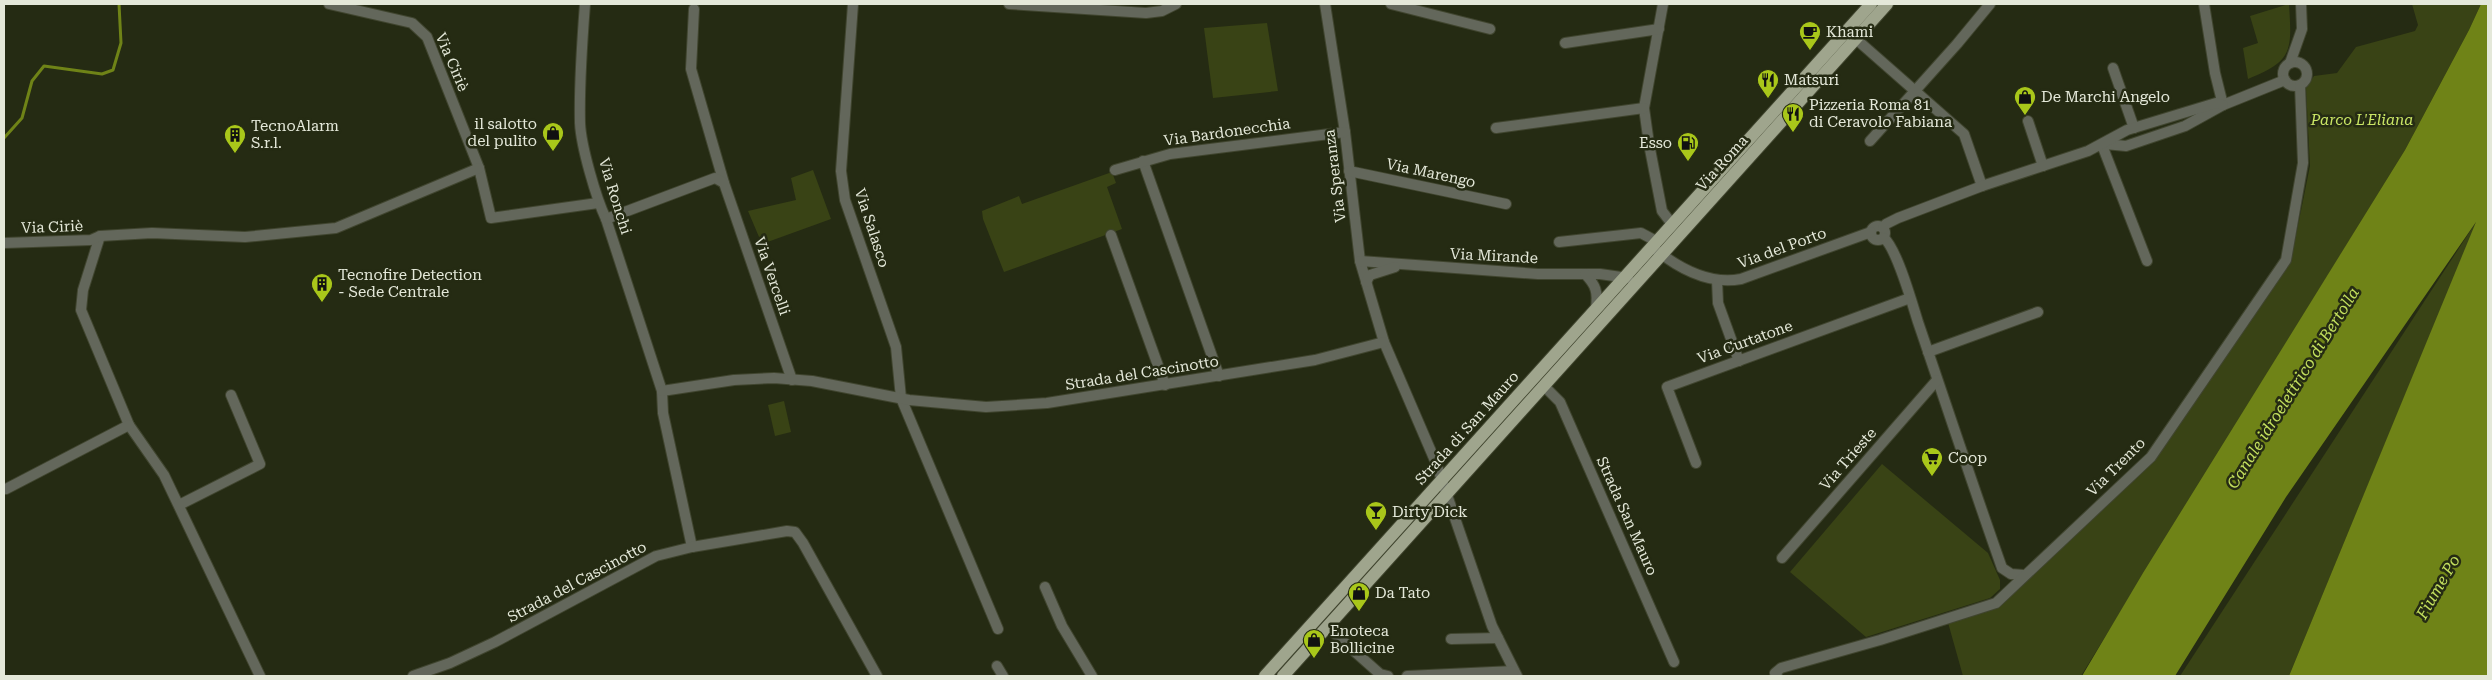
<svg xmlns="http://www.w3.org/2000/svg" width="2492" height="680" viewBox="0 0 2492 680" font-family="'Roboto Serif',serif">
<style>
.green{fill:#394315}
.water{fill:#6f8317}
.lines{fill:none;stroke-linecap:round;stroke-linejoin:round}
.stream{stroke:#6f8317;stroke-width:3}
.minor-casing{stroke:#40452f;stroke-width:12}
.major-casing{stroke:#40452f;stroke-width:14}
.minor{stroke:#63675b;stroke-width:10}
.major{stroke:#9fa58d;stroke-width:12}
.labels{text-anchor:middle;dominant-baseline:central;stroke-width:5;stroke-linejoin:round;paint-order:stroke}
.poi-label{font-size:15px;fill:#e4e8d9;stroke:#252b13;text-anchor:start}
.street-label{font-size:15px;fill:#e4e8d9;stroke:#252b13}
.park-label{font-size:15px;font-style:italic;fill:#cae665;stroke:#252b13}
.water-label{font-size:16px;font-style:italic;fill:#c4e05e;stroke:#252b13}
</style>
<rect width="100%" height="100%" fill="#252b13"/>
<!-- green -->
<g class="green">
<path d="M 2289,4 C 2292,51 2293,61 2248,79 L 2243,48 L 2258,43 L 2250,16 Z"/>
<polygon points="2412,4 2481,4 2469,30 2405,150 2081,676 1963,676 1947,619 1996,603 2151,457 2291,260 2310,166 2306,88 2314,76 2337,73 2356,47 2415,31 2418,25"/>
<polygon points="1267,23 1278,91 1213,98 1204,28"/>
<polygon points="813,170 831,219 762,244 748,211 796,200 791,178"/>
<polygon points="1112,172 1116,183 1107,187 1122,229 1004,272 983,219 982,211 1019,196 1022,204"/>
<polygon points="2478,219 2289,676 2180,676"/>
<polygon points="784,401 791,432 775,436 768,405"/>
<polygon points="1882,464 1988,553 2000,580 2000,589 1990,598 1866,637 1790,572"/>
</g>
<!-- water -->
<polygon class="water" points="2481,4 2488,4 2488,676 2289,676 2476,222 2286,497 2175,676 2082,676 2143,573 2405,150 2469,30"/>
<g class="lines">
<!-- stream -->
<polyline class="stream" points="4,138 22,118 32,81 44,66 102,74 113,70 121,43 119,4"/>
<!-- minor casing -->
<g class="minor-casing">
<g id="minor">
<polyline points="329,4 412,23 427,37 479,168 491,218 598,203"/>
<path d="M 585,4 C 582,43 579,83 580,123 C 581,146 596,198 606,219 L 662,391 L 663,413 L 692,547"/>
<polyline points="853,4 841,171 845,200 896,347 901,398 998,629"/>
<polyline points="1009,4 1146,13 1162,11 1176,4"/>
<polyline points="1325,4 1345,132 1360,261 1384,342 1436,463 1492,626 1517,676"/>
<polyline points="1391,4 1490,29"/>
<polyline points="1663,4 1644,108 1649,144 1662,211 1672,224"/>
<polyline points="2204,4 2215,73 2223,105"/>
<polyline points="694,9 691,69 724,183"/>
<polyline points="1856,39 1964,134 1982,186"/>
<polyline points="1565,43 1659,29"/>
<circle cx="2295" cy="74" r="12"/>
<polyline points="2290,63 2302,29 2301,4"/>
<polyline points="2113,68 2134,128"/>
<polyline points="2028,121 2043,166"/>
<polyline points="1496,128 1644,108"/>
<polyline points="1870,141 1957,44 1990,4"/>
<polyline points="2105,144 2126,146 2185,126 2223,105 2285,80"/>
<polyline points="2102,145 2147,261"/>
<polyline points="1143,161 1219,376"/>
<polyline points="1115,170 1170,154 1345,132"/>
<polyline points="1349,171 1506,204"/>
<polyline points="606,219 715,178 724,183 792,380"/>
<circle cx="1878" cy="233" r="7"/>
<polyline points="1883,228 1886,224 1898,218 1982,186 2088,151 2127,130 2216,103 2223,105"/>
<polyline points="1111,235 1165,385"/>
<polyline points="100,236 83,290 81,310 129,425 164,475 260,676"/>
<path d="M 1884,238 C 1897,249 1912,303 1918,322 C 1946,404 1973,486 2002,568 L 2011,574 L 2024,575"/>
<polyline points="1559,242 1641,233 1656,241"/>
<polyline points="4,243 91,240 100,236 152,233 245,237 336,228 479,168"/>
<path d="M 1656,250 C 1680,269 1710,285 1741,279 L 1871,232"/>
<polyline points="1360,261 1538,274 1600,274 1628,278"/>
<path d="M 1585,274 C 1596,285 1598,292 1596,308"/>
<polyline points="1717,280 1718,303 1739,361"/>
<polyline points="1366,282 1370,275 1395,267"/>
<polyline points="1928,352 2038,312"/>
<polyline points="1544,386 1560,402 1674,662"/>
<polyline points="662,391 734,380 774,378 812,381 909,400 986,407 1047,403 1315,360 1384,342"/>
<polyline points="1696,463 1667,387 1910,298"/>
<polyline points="6,489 129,425"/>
<polyline points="179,505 260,464 231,395"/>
<polyline points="1782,558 1937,380"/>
<polyline points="1045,587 1062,626 1092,676"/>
<polyline points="1327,627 1380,674 1388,676"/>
<polyline points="1451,639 1498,638"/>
<polyline points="997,666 1003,676"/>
<polyline points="413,676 450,663 495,642 656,556 692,547 787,531 795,532 803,543 877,676"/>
<polyline points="1407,676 1514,671"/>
<polyline points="1777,676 1775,673 1781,668 1880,640 1996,603 2151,457 2286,260 2303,163 2300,85"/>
</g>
</g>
<!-- major casing -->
<g class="major-casing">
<g id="major">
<polyline points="1265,676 1871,4"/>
<polyline points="1283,676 1887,4"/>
</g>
</g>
<!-- minor -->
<use href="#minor" class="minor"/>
<!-- major -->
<use href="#major" class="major"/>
</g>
<!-- icons -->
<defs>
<g id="cafe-pin" transform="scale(1.125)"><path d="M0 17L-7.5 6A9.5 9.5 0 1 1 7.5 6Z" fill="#a9c71a" stroke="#252b13"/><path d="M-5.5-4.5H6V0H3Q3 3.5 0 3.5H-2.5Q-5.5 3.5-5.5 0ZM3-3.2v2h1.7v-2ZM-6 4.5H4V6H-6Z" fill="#111"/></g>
<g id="restaurant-pin" transform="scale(1.125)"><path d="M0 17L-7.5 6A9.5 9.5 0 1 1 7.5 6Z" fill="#a9c71a" stroke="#252b13"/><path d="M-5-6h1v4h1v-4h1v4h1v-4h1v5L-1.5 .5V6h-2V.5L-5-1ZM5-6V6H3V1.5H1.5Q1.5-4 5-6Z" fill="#111"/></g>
<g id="shop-pin" transform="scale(1.125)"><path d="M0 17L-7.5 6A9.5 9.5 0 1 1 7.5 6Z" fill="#a9c71a" stroke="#252b13"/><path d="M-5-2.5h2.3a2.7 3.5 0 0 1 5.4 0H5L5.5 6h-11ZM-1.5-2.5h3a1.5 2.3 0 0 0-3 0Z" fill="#111"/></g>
<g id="building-pin" transform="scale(1.125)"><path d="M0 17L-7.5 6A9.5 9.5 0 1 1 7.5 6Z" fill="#a9c71a" stroke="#252b13"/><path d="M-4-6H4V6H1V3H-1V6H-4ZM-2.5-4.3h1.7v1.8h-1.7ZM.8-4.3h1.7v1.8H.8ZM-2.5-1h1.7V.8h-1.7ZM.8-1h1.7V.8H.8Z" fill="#111"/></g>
<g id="fuel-pin" transform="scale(1.125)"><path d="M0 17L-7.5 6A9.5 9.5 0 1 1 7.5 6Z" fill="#a9c71a" stroke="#252b13"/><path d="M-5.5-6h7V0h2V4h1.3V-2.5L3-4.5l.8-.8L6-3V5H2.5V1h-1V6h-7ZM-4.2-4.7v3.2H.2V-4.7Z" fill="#111"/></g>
<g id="supermarket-pin" transform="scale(1.125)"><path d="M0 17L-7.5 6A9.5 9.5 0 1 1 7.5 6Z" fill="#a9c71a" stroke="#252b13"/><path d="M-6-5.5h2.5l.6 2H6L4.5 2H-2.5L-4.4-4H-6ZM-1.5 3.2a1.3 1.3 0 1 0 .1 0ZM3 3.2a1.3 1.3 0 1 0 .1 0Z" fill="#111"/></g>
<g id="bar-pin" transform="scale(1.125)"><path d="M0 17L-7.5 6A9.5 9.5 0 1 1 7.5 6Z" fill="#a9c71a" stroke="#252b13"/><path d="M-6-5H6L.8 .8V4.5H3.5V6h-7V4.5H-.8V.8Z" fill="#111"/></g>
</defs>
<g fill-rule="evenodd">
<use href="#cafe-pin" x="1810" y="32"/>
<use href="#restaurant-pin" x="1768" y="80"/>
<use href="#shop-pin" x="2025" y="97"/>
<use href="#restaurant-pin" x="1793" y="114"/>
<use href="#shop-pin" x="553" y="133"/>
<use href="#building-pin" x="235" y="135"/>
<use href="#fuel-pin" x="1688" y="143"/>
<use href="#building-pin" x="322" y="284"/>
<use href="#supermarket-pin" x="1932" y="458"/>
<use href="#bar-pin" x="1376" y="512"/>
<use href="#shop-pin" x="1359" y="593"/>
<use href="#shop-pin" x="1314" y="640"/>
</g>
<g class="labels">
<!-- poi labels -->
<g class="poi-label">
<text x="1826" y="32">Khami</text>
<text x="1784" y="80">Matsuri</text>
<text x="2041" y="97">De Marchi Angelo</text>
<text x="1809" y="105">Pizzeria Roma 81<tspan x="1809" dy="17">di Ceravolo Fabiana</tspan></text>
<text x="537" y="124" text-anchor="end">il salotto<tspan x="537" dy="17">del pulito</tspan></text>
<text x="251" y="126">TecnoAlarm<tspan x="251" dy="17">S.r.l.</tspan></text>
<text x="1672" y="143" text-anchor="end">Esso</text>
<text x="338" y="275">Tecnofire Detection<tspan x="338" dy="17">- Sede Centrale</tspan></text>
<text x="1948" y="458">Coop</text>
<text x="1392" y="512">Dirty Dick</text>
<text x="1375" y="593">Da Tato</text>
<text x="1330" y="631">Enoteca<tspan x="1330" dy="17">Bollicine</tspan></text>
</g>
<!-- street labels -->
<g class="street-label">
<text transform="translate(452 62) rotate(67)">Via Ciriè</text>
<text transform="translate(1227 132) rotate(-8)">Via Bardonecchia</text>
<text transform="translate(1722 163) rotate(-48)">Via Roma</text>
<text transform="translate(1431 173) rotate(12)">Via Marengo</text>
<text transform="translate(1335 176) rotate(-97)">Via Speranza</text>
<text transform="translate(615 196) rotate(73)">Via Ronchi</text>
<text transform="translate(52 227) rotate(-2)">Via Ciriè</text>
<text transform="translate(872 228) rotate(72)">Via Salasco</text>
<text transform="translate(1782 248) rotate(-20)">Via del Porto</text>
<text transform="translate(1494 256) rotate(3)">Via Mirande</text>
<text transform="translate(772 276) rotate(71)">Via Vercelli</text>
<text transform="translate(1745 342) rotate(-20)">Via Curtatone</text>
<text transform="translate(1142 373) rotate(-9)">Strada del Cascinotto</text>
<text transform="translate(1467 428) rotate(-48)">Strada di San Mauro</text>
<text transform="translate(1848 459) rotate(-49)">Via Trieste</text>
<text transform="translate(2116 467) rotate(-45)">Via Trento</text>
<text transform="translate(1627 516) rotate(66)">Strada San Mauro</text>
<text transform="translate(577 582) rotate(-28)">Strada del Cascinotto</text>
</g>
<!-- park labels -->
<g class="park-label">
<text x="2362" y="120">Parco L'Eliana</text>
</g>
<!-- water labels -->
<g class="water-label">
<text transform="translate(2293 388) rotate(-58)">Canale idroelettrico di Bertolla</text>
<text transform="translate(2438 587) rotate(-60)">Fiume Po</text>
</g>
</g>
<!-- border -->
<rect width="2492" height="680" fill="none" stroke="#e4e8d9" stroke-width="10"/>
</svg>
